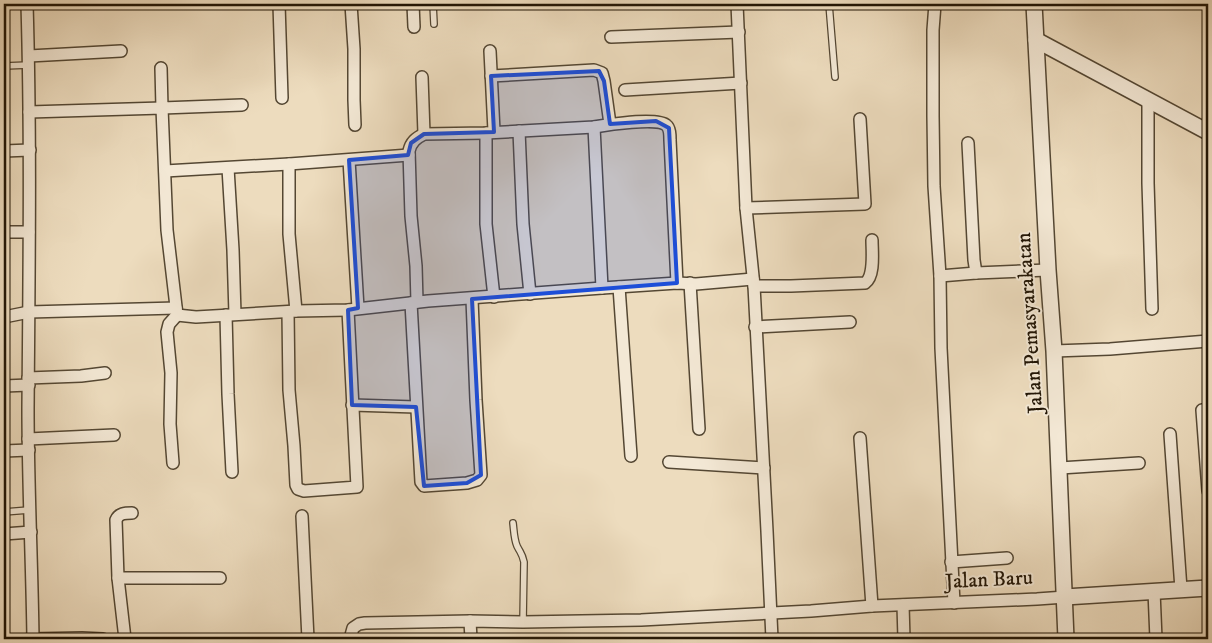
<svg xmlns="http://www.w3.org/2000/svg" width="1212" height="643" viewBox="0 0 1212 643" font-family="'IM FELL DW Pica',serif">
<style>
.lines{fill:none;stroke-linecap:round;stroke-linejoin:round}
.service-casing{stroke:#544733;stroke-width:8}
.minor-casing{stroke:#544733;stroke-width:14}
.tertiary-casing{stroke:#544733;stroke-width:18}
.service{stroke:#f3e8d5;stroke-width:5.5}
.minor{stroke:#f3e8d5;stroke-width:11}
.tertiary{stroke:#f3e8d5;stroke-width:15}
.marked{fill:#1d4ed8;fill-opacity:0.2;stroke:#1d4ed8;stroke-width:4;stroke-linejoin:round}
.labels{text-anchor:middle;dominant-baseline:central;stroke-width:4;stroke-linejoin:round;paint-order:stroke}
.street-label{font-size:21px;fill:#211505;stroke:#f3e8d5}
</style>
<rect width="100%" height="100%" fill="#eddcbe"/>
<filter id="stains"><feTurbulence type="fractalNoise" baseFrequency=".004" numOctaves="4"/><feColorMatrix values="0 0 0 0 .2 0 0 0 0 .09 0 0 0 0 .02 0 0 0 .5 -.17"/></filter>
<radialGradient id="worn" r=".72"><stop offset=".6" stop-color="#630" stop-opacity="0"/><stop offset="1" stop-color="#630" stop-opacity=".3"/></radialGradient>
<g class="lines">
<!-- service casing -->
<g class="service-casing">
<g id="service">
<polyline points="433,4 434,24"/>
<polyline points="829,4 835,77"/>
<polyline points="4,66 29,65"/>
<polyline points="4,512 29,510"/>
<path d="M 513,523 C 514,531 514,539 517,546 C 521,554 522,553 524,562 L 523,622"/>
</g>
</g>
<!-- minor casing -->
<g class="minor-casing">
<g id="minor">
<path d="M 27,4 C 31,139 29,274 28,409 C 28,486 32,562 33,639"/>
<polyline points="279,4 282,98"/>
<polyline points="351,4 354,49 354,100 355,125"/>
<polyline points="413,4 414,27"/>
<polyline points="737,4 746,208 754,286 767,531 772,639"/>
<polyline points="935,4 933,30 933,116 934,186 940,276 941,348 954,603"/>
<polyline points="611,37 739,32"/>
<polyline points="490,51 494,131"/>
<polyline points="29,56 121,51"/>
<polyline points="161,68 162,108 242,105"/>
<polyline points="491,76 594,70 602,73 604,81 610,124"/>
<polyline points="422,77 424,134"/>
<polyline points="625,90 741,83"/>
<polyline points="1148,99 1148,183 1152,309"/>
<polyline points="29,112 162,108 167,230 177,315 169,324 167,332 171,373 170,424 173,463"/>
<polyline points="594,127 602,288"/>
<polyline points="519,131 523,224 530,294"/>
<polyline points="486,133 486,224 494,297"/>
<polyline points="968,143 974,260 976,273"/>
<polyline points="4,151 30,150"/>
<polyline points="349,160 358,308"/>
<polyline points="289,164 289,234 296,311"/>
<polyline points="228,168 233,250 235,314"/>
<polyline points="165,171 289,164 409,155"/>
<polyline points="746,208 865,204 860,119"/>
<polyline points="4,232 29,232"/>
<polyline points="940,276 976,273 1048,270"/>
<polyline points="690,283 699,429"/>
<path d="M 754,286 L 791,286 L 865,283 C 875,276 872,252 872,240"/>
<polyline points="619,287 631,456"/>
<path d="M 417,302 L 416,266 L 411,216 L 409,151 C 411,142 416,138 424,134 L 486,133 L 594,127 C 606,125 658,117 666,125 C 670,128 670,135 670,140 L 677,283"/>
<polyline points="411,303 421,482 424,486 467,483 477,480 481,475 476,400 472,299"/>
<polyline points="288,312 289,390 294,446 296,485 298,489 304,491 357,487 348,310"/>
<polyline points="177,315 196,317 296,311 348,310 428,301 602,288 677,283 696,284 753,279"/>
<polyline points="226,315 228,394 232,472"/>
<polyline points="4,317 29,312 176,308"/>
<polyline points="755,327 850,322"/>
<polyline points="1054,351 1110,349 1208,341"/>
<polyline points="28,378 81,376 105,373"/>
<polyline points="4,386 29,385"/>
<polyline points="352,405 416,407"/>
<polyline points="1202,410 1208,491"/>
<polyline points="1170,434 1181,589"/>
<polyline points="860,438 872,606"/>
<polyline points="28,439 114,435"/>
<polyline points="4,451 29,450"/>
<polyline points="669,462 764,468"/>
<polyline points="1060,468 1139,463"/>
<polyline points="302,516 308,639"/>
<polyline points="4,534 31,532"/>
<polyline points="951,562 1007,558"/>
<polyline points="118,578 220,578"/>
<polyline points="1154,591 1156,639"/>
<polyline points="903,605 904,639"/>
<polyline points="470,621 471,639"/>
<polyline points="29,639 82,638 103,639"/>
<path d="M 125,639 L 118,578 L 116,520 C 119,513 125,513 132,513"/>
<polyline points="350,639 353,628 359,624 365,623 470,621 523,622 641,620 811,611 872,606 1037,599 1065,597"/>
</g>
</g>
<!-- tertiary casing -->
<g class="tertiary-casing">
<g id="tertiary">
<polyline points="1034,4 1048,270 1054,351 1066,639"/>
<polyline points="1036,40 1208,132"/>
<polyline points="1065,597 1208,588"/>
</g>
</g>
<!-- service -->
<use href="#service" class="service"/>
<!-- minor -->
<use href="#minor" class="minor"/>
<!-- tertiary -->
<use href="#tertiary" class="tertiary"/>
</g>
<!-- marked area -->
<path class="marked" d="M 599,71 L 604,81 L 610,124 L 656,121 L 669,128 L 677,283 L 472,299 L 481,475 L 467,483 L 424,486 L 416,407 L 352,405 L 348,310 L 358,308 L 349,160 L 408,155 L 411,143 L 424,134 L 494,132 L 491,76 Z"/>
<g class="labels">
<!-- street labels -->
<g class="street-label">
<text transform="translate(1030 323) rotate(-94)">Jalan Pemasyarakatan</text>
<text transform="translate(989 580) rotate(-3)">Jalan Baru</text>
</g>
</g>
<!-- margin -->
<rect width="1212" height="643" fill="none" stroke="#eddcbe" stroke-width="20"/>
<rect x="5" y="5" width="1202" height="633" fill="none" stroke="#211505" stroke-width="2.5"/>
<rect x="10" y="10" width="1192" height="623" fill="none" stroke="#211505"/>
<rect width="100%" height="100%" filter="url(#stains)"/>
<rect width="100%" height="100%" fill="url(#worn)"/>
</svg>
